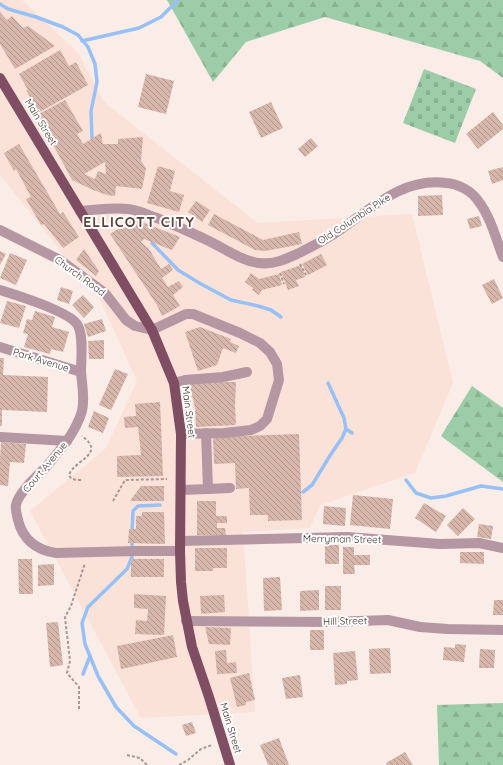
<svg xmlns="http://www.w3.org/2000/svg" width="503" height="765" viewBox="0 0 503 765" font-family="Quicksand,sans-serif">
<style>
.built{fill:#fbe2d9}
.forest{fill:url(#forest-firs)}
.cemetery{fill:url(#cemetery-stones)}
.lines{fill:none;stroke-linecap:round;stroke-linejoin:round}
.stream{stroke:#97c0f4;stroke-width:3.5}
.building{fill:url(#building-back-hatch);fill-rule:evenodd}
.path{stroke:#a69893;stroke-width:2;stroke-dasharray:3 2;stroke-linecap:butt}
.minor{stroke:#b597a3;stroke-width:10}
.major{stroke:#804e63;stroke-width:10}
.labels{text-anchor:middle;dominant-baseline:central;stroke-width:4;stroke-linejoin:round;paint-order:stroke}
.street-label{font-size:10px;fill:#3f322d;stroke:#fdfdfd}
.district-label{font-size:14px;font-weight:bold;letter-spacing:1px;fill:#5e4339;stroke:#fdfdfd}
</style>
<defs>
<pattern id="forest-firs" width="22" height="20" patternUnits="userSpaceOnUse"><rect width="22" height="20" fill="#9dcda8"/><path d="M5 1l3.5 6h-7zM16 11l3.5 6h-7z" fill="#88b091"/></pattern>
<pattern id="cemetery-stones" width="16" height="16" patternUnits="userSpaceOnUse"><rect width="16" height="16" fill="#9dcda8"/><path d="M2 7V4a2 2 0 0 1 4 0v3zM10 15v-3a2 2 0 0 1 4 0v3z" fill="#88b091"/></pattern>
<pattern id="building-back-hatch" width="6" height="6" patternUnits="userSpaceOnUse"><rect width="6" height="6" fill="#d7b6ab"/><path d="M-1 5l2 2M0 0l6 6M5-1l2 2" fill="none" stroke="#b0958c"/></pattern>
</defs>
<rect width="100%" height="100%" fill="#faece7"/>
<!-- built -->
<polygon class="built" points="0,0 22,0 79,54 104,102 258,223 412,214 453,383 415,473 320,505 310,528 243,532 255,712 141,718 30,511 106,448 137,381 101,302 0,175"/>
<!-- forest -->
<g class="forest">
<polygon points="167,0 503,0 503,78 480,61 325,17 246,42 213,82"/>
<polygon points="472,386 503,408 503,482 441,436"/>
<polygon points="503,703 503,765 439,765 437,705"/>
</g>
<!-- cemetery -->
<polygon class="cemetery" points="424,69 476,89 455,143 403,123"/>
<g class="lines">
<!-- stream -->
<g class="stream">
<polyline points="0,4 8,9 36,17 63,27 78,35 88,47 95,64 97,82 91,111 92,138"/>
<polyline points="82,41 139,28 161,17 178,0"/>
<polyline points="152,243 178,270 201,284 231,300 258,306 271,310 281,317"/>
<polyline points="328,383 344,418 346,429"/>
<polyline points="346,429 352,433"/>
<polyline points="406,480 416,493 431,498 446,496 481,486 503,489"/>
<polyline points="303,492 312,485 331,454 342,438 346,429"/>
<polyline points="132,533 133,511 138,506 160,505"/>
<polyline points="132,539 132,557 127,569 88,607 82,623 85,644 98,676 116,707 134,726 176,754"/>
<polyline points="83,674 90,656"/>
</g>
</g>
<!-- building -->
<g class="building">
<polygon points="0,12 7,20 12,16 23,28 28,26 55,46 15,69 0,44"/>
<polygon points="60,50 69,66 76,62 88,85 38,113 31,102 32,101 26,90 28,90 19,74"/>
<polygon points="146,74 174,81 166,114 138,107"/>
<path d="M 65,100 L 83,131 L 77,134 L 83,144 L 101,133 L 103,144 L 118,144 L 118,139 L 143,137 L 141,161 L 146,168 L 142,189 L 116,186 L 115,196 L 107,195 L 93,190 L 72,180 L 37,115 ZM 105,162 L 106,174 L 98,171 L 95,179 L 84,174 Z"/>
<polygon points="271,102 283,128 261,138 249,112"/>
<polygon points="493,112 503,125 503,129 478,149 466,134"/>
<polygon points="311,138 318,146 305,157 298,149"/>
<polygon points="19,144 60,214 63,212 79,237 63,248 44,224 41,225 26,199 31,197 16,169 14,171 4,153"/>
<polygon points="158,166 175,171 170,191 184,195 179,212 147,203"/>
<polygon points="503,167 503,180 492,184 488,171"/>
<polygon points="442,195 443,215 418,216 418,196"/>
<polygon points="196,201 210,210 202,222 188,212"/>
<polygon points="214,214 263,240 299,232 302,244 265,251 255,250 208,225"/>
<polygon points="479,216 482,226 470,229 467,219"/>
<polygon points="134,219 180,237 172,250 144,239 141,242 149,249 161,269 169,264 173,270 162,278 168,287 179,281 183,287 173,295 180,306 162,316 157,305 110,234"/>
<polygon points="84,249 99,271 96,276 76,260"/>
<polygon points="0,251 6,254 0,265"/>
<polygon points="10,253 27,260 16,285 0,278"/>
<polygon points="321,254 327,265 308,275 302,264"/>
<polygon points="301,265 305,277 296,280 299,286 288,290 281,272"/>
<polygon points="251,273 259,279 279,274 282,285 262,290 259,295 252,290 253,288 245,282"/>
<polygon points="494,279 503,298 492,304 482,285"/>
<polygon points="61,287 73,291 69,304 57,300"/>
<polygon points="83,295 94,307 84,318 72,305"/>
<polygon points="7,301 26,306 19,328 0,323"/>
<polygon points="35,311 55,317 52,327 69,332 63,352 51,349 50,354 24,347 28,334 23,333 27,319 32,320"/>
<polygon points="102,319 106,331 88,337 84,324"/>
<polygon points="200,327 231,339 230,342 239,346 236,353 223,348 217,365 198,371 185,332"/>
<polygon points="104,340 104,359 89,359 88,341"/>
<polygon points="0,358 4,358 3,375 48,377 47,412 2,410 2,426 0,426"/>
<polygon points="115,369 128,374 111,410 99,405"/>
<polygon points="189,382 236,382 235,406 236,425 196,427 195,408"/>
<polygon points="160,402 161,425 163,476 117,477 117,456 141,455 138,427 125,428 124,417 136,416 135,404"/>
<polygon points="94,411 109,418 103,433 88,427"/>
<polygon points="299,434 302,520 268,521 268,515 250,515 249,488 236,489 235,463 214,464 213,437"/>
<polygon points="1,442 26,444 24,463 10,462 8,486 0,485 0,459"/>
<polygon points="141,486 164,486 164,501 130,501"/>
<polygon points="353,495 393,499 390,529 350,525"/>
<polygon points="197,501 216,501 216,516 227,516 227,523 217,523 217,528 225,528 226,535 197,535"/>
<polygon points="424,503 446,516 436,532 415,518"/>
<polygon points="324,506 346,508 345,526 323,524"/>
<polygon points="463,508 475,519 458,536 447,525"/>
<polygon points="142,512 164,512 165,544 128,543 129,529 136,529 136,516 142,516"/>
<polygon points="479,524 493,526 491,539 477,537"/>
<rect x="325" y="545" width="14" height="19"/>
<polygon points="343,547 354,547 354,555 370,555 370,565 354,565 355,574 343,574"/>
<polygon points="195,548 227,548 227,568 213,568 213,571 195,571"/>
<polygon points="460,552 484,552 484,564 460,563"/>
<polygon points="18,559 32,559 33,594 19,594"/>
<rect x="131" y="559" width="33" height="18"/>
<polygon points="54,564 54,585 38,586 38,565"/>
<polygon points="280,577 282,610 264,611 263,578"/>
<rect x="325" y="586" width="16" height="24"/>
<polygon points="319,590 319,610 300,611 300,591"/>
<polygon points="134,594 166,596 164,635 135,634 136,620 147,621 148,609 134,608"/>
<polygon points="224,595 225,612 201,614 200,596"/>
<polygon points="494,600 503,600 503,615 493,615"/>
<polygon points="58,622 63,665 50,667 46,623"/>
<polygon points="205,627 231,628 230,645 209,644"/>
<rect x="310" y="630" width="14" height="20"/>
<polygon points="173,635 177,657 121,669 117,646"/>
<polygon points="455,644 466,645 464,662 443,660 444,647 455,648"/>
<polygon points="390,648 391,673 370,674 369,649"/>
<polygon points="480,649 495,650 494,668 479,668"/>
<polygon points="226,650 227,663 236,662 237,673 217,674 215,651"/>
<polygon points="355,651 358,680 347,681 347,684 335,685 333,653"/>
<polygon points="249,673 255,700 246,702 246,705 237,707 230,678"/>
<polygon points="300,675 303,697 286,699 282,678"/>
<polygon points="192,722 196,733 186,736 182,725"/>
<polygon points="279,738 289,765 268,765 260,745"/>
<polygon points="405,752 413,765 387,765 386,763"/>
</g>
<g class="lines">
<!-- path -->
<g class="path">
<polyline points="300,264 306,275"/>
<polyline points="280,273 284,284"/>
<path d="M 81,480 C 76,480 71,480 69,475 C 74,460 107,454 82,436"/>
<polyline points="113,501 125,480 167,479"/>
<polyline points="79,709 79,687 67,673 70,661 65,617 71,606 85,563"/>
<polyline points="127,755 140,758 147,765"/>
<polyline points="179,765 188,760 201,749 212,745"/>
</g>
<!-- minor -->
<g class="minor">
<path d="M 80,211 C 96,210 113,207 128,209 C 138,210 148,215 157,218 C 175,225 192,233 209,241 C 225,249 242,261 259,263 C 274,265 286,259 299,253 C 311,247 323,241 334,234 C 369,211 401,177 446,183 C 459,184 472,191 479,202 C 491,218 496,239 503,257"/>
<polyline points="0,230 60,260 105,293 126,320 135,326 152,330 186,314 193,314 240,333 260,343 270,352 277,364 279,380 267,419 260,426 251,430 224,433 181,434"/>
<path d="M 0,290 C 16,295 68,311 77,324 C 84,334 81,359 81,372 C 82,385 85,398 82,411 C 79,422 73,432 67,441 C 60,450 53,459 46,467 C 37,476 18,493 16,505 C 15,510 17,515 18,520 C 23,540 36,550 56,553 L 136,551 L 180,551"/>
<polyline points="0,347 81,372"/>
<polyline points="174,383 185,380 223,377 247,372"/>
<polyline points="0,437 67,441"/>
<polyline points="208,489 230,488"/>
<polyline points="181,490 208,489 206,433"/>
<polyline points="180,541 347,537 440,544 479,543 503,548"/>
<polyline points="186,621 330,622 388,620 420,627 448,629 503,630"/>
</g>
<!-- major -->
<polyline class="major" points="0,78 152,330 174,383 181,434 180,551 181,582 183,601 192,647 209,697 230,765"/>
</g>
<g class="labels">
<!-- street labels -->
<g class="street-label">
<text transform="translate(41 122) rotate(59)">Main Street</text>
<text transform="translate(354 219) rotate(-33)">Old Columbia Pike</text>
<text transform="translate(80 276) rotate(36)">Church Road</text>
<text transform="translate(41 360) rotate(17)">Park Avenue</text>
<text transform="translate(189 412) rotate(83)">Main Street</text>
<text transform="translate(45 467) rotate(-50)">Court Avenue</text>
<text transform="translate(342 539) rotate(1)">Merryman Street</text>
<text transform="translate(345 621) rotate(-1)">Hill Street</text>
<text transform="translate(231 728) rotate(73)">Main Street</text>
</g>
<!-- district labels -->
<g class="district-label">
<text x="139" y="222">ELLICOTT CITY</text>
</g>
</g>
</svg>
